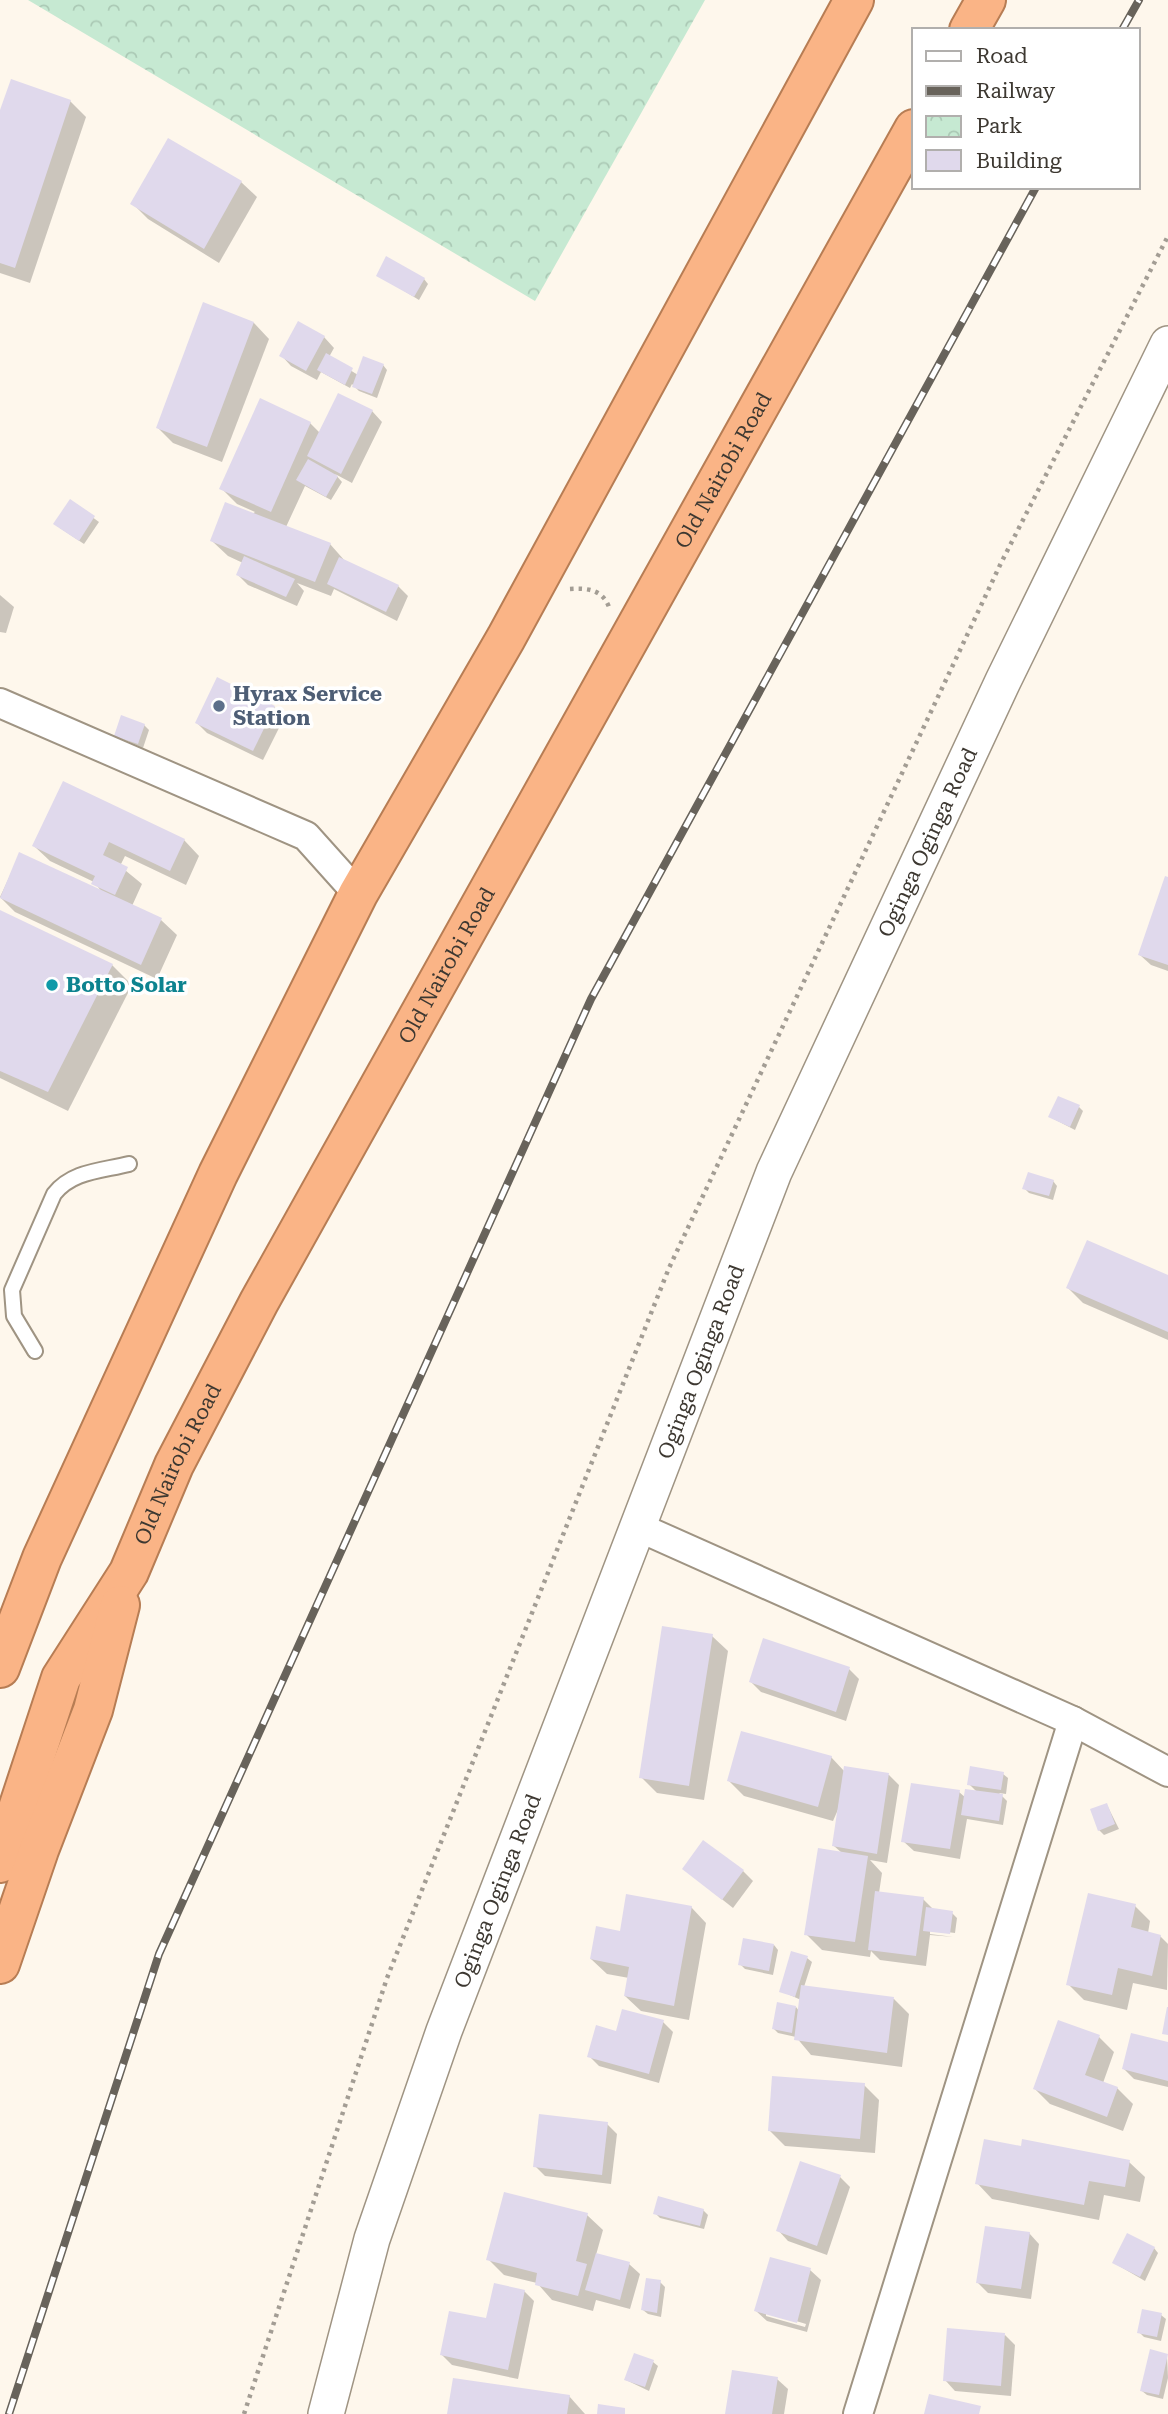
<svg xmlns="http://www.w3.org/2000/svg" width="1168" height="2414" viewBox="0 0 1168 2414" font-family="'Roboto Serif',serif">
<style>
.park{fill:url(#park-crowns)}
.shadow{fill:#0003;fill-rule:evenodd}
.building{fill:#e0d9ec}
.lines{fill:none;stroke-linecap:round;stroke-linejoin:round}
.service-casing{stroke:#9f9483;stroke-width:18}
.minor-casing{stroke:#9f9483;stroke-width:32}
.tertiary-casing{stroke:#9f9483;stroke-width:38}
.trunk-casing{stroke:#b77d54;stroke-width:42}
.path{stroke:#a39d94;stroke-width:4.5;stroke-dasharray:3.5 5;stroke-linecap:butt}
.service{stroke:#fff;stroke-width:14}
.minor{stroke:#fff;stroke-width:28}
.tertiary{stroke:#fff;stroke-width:35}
.trunk{stroke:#fab486;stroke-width:38}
.rail-casing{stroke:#68635b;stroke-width:8}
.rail{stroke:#fff;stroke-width:5;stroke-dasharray:16;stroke-linecap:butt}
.service-dot{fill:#5c6f8a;stroke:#fff;stroke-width:2.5}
.culture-dot{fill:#0f9aa8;stroke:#fff;stroke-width:2.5}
.labels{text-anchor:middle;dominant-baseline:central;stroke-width:7;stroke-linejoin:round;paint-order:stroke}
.street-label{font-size:21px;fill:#3d3831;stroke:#fff}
.service-label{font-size:21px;font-weight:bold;fill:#4e5e75;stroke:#fff;text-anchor:start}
.culture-label{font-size:21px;font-weight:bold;fill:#0d838f;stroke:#fff;text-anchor:start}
</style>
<defs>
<pattern id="park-crowns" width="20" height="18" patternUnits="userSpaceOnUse" patternTransform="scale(1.75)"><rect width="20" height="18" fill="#c6e9d2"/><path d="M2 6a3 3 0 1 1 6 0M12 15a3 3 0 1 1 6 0" fill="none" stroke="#abc9b5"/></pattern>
</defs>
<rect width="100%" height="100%" fill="#fef7ec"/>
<!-- park -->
<polygon class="park" points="28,0 705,0 535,301"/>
<!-- shadow -->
<g class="shadow">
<polygon points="70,101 86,117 30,283 0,273 0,116"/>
<polygon points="241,182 257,197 219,263 148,219 133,204"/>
<polygon points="378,275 424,279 428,284 419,300"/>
<polygon points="204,305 254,323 269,339 222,462 173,443 158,428"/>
<polygon points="324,337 334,348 329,357 358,375 383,365 387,370 377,398 359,391 352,384 350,388 321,372 317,380 291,366 281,355"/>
<polygon points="261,401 310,423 320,433 372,411 382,422 352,483 335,474 342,482 331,500 305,486 286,527 330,544 345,561 398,586 408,596 397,621 334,589 331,596 297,583 304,591 297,606 248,585 238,575 243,563 228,556 212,541 255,512 237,504 221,488"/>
<polygon points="70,501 99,522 84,544 60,528"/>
<polygon points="0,595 14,607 6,633 0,632"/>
<polygon points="274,707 284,718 263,760 207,733 197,723"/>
<polygon points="144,725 149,730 143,748 116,736"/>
<polygon points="64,783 184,840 199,856 186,885 125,856 120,866 142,884 132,906 161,920 177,935 157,979 15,912 0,897 20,854 102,892 94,882 50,861 34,846"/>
<polygon points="1168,879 1168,971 1151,965 1140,955"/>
<polygon points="0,912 112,965 132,985 68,1111 0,1078"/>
<polygon points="1079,1107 1083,1111 1075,1130 1050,1117"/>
<polygon points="1053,1181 1057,1186 1053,1200 1029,1193 1024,1188"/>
<polygon points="1168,1277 1168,1340 1083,1303 1068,1288"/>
<polygon points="712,1636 728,1651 704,1800 657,1793 641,1777"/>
<polygon points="849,1669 859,1679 846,1721 761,1692 751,1682"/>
<polygon points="831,1757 845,1772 889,1775 899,1785 887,1863 870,1860 882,1873 879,1893 923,1899 933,1909 952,1913 957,1918 955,1933 930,1930 930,1934 954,1937 930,1935 926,1966 880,1960 871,1951 870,1957 822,1950 806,1934 842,1853 834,1846 840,1805 833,1821 744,1796 729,1781"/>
<polygon points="1003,1774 1008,1778 1006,1794 999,1793 1007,1801 1003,1825 967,1819 960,1859 914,1851 903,1841 959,1792 966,1798 977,1792 969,1784"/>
<polygon points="1107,1805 1119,1829 1104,1835 1099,1830"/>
<polygon points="684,1869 743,1871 753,1881 733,1908"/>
<polygon points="1135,1906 1150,1921 1148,1933 1160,1936 1168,1944 1167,1990 1133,1983 1127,2010 1084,2000 1068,1984"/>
<polygon points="691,1907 706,1923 689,2020 641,2011 625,1996 629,1978 607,1974 591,1959 621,1933"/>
<polygon points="774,1945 778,1950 773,1975 745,1969 740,1964"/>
<polygon points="807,1958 812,1962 804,1987 894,1999 909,2014 902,2067 811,2055 796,2037 778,2033 774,2029 796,2007 799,2011 801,2000 781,1991"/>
<polygon points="663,2022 673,2032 659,2083 599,2066 589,2056 618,2033"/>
<polygon points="1099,2037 1114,2052 1103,2083 1117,2088 1133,2104 1123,2131 1050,2104 1035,2089"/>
<polygon points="1168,2044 1168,2087 1134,2079 1124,2069"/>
<polygon points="864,2085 879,2100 875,2153 785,2146 769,2130"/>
<polygon points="607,2124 617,2134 611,2184 545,2176 535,2166"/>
<polygon points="1129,2162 1145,2177 1140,2202 1104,2195 1099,2220 992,2199 977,2183"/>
<polygon points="840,2177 850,2187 827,2255 788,2241 778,2230"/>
<polygon points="703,2210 708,2215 704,2229 660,2218 655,2213"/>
<polygon points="587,2215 603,2230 596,2255 629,2264 640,2274 630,2309 596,2300 593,2311 552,2300 537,2283 504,2275 488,2259"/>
<polygon points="1029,2233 1039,2244 1031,2299 988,2293 978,2283"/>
<polygon points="1154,2248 1158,2253 1145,2281 1114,2263"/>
<path d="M 810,2270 L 821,2280 L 807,2332 L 767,2321 L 756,2311 ZM 766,2312 L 806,2324 L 805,2327 L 766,2316 Z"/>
<polygon points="660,2282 665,2287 661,2317 648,2314 643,2310"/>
<polygon points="524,2291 534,2301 518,2379 452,2365 442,2355"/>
<polygon points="1161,2315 1166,2319 1161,2341 1144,2337 1139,2332"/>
<polygon points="1005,2335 1015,2345 1011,2396 955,2391 945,2380"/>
<polygon points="1167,2356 1168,2378 1163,2399 1147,2395 1142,2391"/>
<polygon points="653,2362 658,2366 649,2391 626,2380"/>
<polygon points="777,2379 788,2389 784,2414 727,2414"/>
<polygon points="569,2396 585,2414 449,2414"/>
</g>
<!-- building -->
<g class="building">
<polygon points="11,79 71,100 15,268 0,263 0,110"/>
<polygon points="168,138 242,181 204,249 130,204"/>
<polygon points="386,256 425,278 414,297 376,276"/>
<polygon points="203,302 254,322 207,447 156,428"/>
<polygon points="298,321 325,336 306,371 279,356"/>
<polygon points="326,353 353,368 345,385 317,370"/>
<polygon points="363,356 384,364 372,394 352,387"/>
<polygon points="338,393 373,410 341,474 307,456"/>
<polygon points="260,398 311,422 271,512 219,489"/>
<polygon points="308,459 338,476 326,497 296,480"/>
<polygon points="70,499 95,516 79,541 53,524"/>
<polygon points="225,502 331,543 315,582 210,541"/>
<polygon points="244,556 295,579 286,597 236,575"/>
<polygon points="339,557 399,585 386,612 327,584"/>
<polygon points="217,677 275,706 253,751 195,723"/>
<polygon points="121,715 145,724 138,744 114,736"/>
<polygon points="63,781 185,839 170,871 109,842 103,855 128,867 115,895 91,884 95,876 32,846"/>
<polygon points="19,852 162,918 141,965 0,898"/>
<polygon points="1165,876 1168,877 1168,965 1138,955"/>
<polygon points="0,910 113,964 48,1092 0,1071"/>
<polygon points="1058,1096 1080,1105 1070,1127 1048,1117"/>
<polygon points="1028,1172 1054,1180 1049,1196 1022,1189"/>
<polygon points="1087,1240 1168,1275 1168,1332 1066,1288"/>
<polygon points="662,1626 713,1634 689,1786 639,1778"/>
<polygon points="763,1638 850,1667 836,1712 749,1682"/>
<polygon points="741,1731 832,1756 818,1807 727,1781"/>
<polygon points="844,1766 889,1773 877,1854 832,1846"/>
<polygon points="970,1766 1004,1772 1001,1790 967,1785"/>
<polygon points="911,1783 960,1790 950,1849 901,1842"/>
<polygon points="965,1789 1003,1794 999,1821 961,1815"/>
<polygon points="1107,1803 1115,1824 1098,1831 1090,1809"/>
<polygon points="703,1840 744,1870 722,1900 682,1869"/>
<polygon points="818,1848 868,1856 855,1942 804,1935"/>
<polygon points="875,1891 924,1897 916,1956 868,1950"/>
<polygon points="1088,1893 1136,1904 1131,1927 1161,1935 1152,1976 1118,1968 1112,1995 1066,1985"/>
<polygon points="626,1894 692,1906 674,2006 624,1996 629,1967 590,1959 596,1926 620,1931"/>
<polygon points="926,1907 953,1911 950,1934 923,1931"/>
<polygon points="743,1938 774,1944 769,1971 738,1965"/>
<polygon points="791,1951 808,1956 795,1997 779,1992"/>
<polygon points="801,1985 894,1997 887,2053 794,2040"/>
<polygon points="777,2002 796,2006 792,2033 772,2029"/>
<polygon points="1167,2007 1168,2007 1168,2035 1162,2034"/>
<polygon points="622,2009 664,2020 649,2074 587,2057 596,2025 616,2031"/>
<polygon points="1058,2020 1100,2035 1085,2075 1118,2087 1107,2117 1033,2089"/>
<polygon points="1131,2033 1168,2042 1168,2081 1122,2069"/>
<polygon points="772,2076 865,2083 860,2139 768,2131"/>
<polygon points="539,2114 608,2122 602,2175 533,2167"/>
<polygon points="984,2139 1021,2146 1022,2139 1130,2160 1125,2187 1089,2181 1084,2205 975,2184"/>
<polygon points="800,2161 841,2175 817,2246 776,2231"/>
<polygon points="504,2192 588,2213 576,2261 587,2264 578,2296 535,2285 537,2273 486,2260"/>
<polygon points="658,2196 704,2209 700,2226 653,2214"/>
<polygon points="985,2226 1030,2232 1021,2289 976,2283"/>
<polygon points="1127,2233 1155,2247 1140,2277 1112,2263"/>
<polygon points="596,2253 630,2262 620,2300 585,2290"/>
<polygon points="770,2257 811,2268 797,2323 754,2311"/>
<polygon points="646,2278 661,2280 657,2313 641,2310"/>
<polygon points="494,2283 525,2290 508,2370 440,2355 449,2311 486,2318"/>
<polygon points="1142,2309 1162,2313 1157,2337 1137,2333"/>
<polygon points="947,2328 1005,2333 1001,2386 943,2381"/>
<polygon points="1150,2349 1168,2354 1159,2395 1140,2391"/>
<polygon points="634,2353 654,2360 645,2387 624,2380"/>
<polygon points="732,2370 778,2377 772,2414 725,2414"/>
<polygon points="453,2378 570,2395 567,2414 447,2414"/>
<polygon points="929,2394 981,2406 979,2414 924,2414"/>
<polygon points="598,2404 625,2408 625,2414 597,2414"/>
</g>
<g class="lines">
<!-- service casing -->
<g class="service-casing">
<path id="service" d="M 35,1351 L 14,1316 L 12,1290 L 54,1194 C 72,1171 101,1171 129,1164"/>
</g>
<!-- minor casing -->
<g class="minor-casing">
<g id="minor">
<polyline points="0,703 306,836 358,894"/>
<polyline points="636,1526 1073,1721 1168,1772"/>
<polyline points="858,2414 1073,1721"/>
</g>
</g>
<!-- tertiary casing -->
<g class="tertiary-casing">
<g id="tertiary">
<path id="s1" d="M 326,2414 L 372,2239 L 444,2031 L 774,1172 L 1003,681 L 1168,344"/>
</g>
</g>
<!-- trunk casing -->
<g class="trunk-casing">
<g id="trunk">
<polyline points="969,30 986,0"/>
<polyline points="0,1668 42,1558 218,1174 358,894 506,638 854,0"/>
<path id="s2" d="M 0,1863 L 61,1678 L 129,1572 L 174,1465 L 259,1302 L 914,129"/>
<polyline points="0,1964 39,1850 93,1710 120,1605"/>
</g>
</g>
<!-- path -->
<g class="path">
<path d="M 570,589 C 587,588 602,589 609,607"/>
<polyline points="244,2414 387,1978 669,1268 1001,563 1168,236"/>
</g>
<!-- service -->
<use href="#service" class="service"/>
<!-- minor -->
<use href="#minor" class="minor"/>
<!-- tertiary -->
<use href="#tertiary" class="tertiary"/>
<!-- trunk -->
<use href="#trunk" class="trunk"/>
<!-- rail casing -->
<g class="rail-casing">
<g id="rail">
<polyline points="1122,30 1139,0"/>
<polyline points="9,2414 159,1954 591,999 1036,187"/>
</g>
</g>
<!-- rail -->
<use href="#rail" class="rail"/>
</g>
<!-- markers -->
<circle class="service-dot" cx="219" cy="706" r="7"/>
<circle class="culture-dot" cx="52" cy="985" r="7"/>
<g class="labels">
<!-- street labels -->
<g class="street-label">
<text stroke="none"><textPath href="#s2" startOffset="1573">Old Nairobi Road</textPath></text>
<text stroke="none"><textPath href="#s1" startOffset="1685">Oginga Oginga Road</textPath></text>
<text stroke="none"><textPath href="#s2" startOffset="1006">Old Nairobi Road</textPath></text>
<text stroke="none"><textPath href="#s1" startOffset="1118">Oginga Oginga Road</textPath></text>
<text stroke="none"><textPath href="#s2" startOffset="439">Old Nairobi Road</textPath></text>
<text stroke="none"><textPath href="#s1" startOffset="551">Oginga Oginga Road</textPath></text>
</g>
<!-- service labels -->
<g class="service-label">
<text x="233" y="694">Hyrax Service<tspan x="233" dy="24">Station</tspan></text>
</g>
<!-- culture labels -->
<g class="culture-label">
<text x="66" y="985">Botto Solar</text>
</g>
</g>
<!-- legend -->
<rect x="912" y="28" width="228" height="161" fill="#ffffff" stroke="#b1afad" stroke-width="2"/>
<rect x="926" y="51" width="35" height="10" fill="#ffffff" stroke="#b1afad" stroke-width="2"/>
<text x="976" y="63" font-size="21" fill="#3d3831">Road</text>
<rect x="926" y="86" width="35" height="10" fill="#68635b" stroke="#b1afad" stroke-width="2"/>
<text x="976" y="98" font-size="21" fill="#3d3831">Railway</text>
<rect x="926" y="116" width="35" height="21" fill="url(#park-crowns)" stroke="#b1afad" stroke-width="2"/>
<text x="976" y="133" font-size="21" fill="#3d3831">Park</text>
<rect x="926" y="150" width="35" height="21" fill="#e0d9ec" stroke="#b1afad" stroke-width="2"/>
<text x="976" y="168" font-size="21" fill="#3d3831">Building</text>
</svg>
